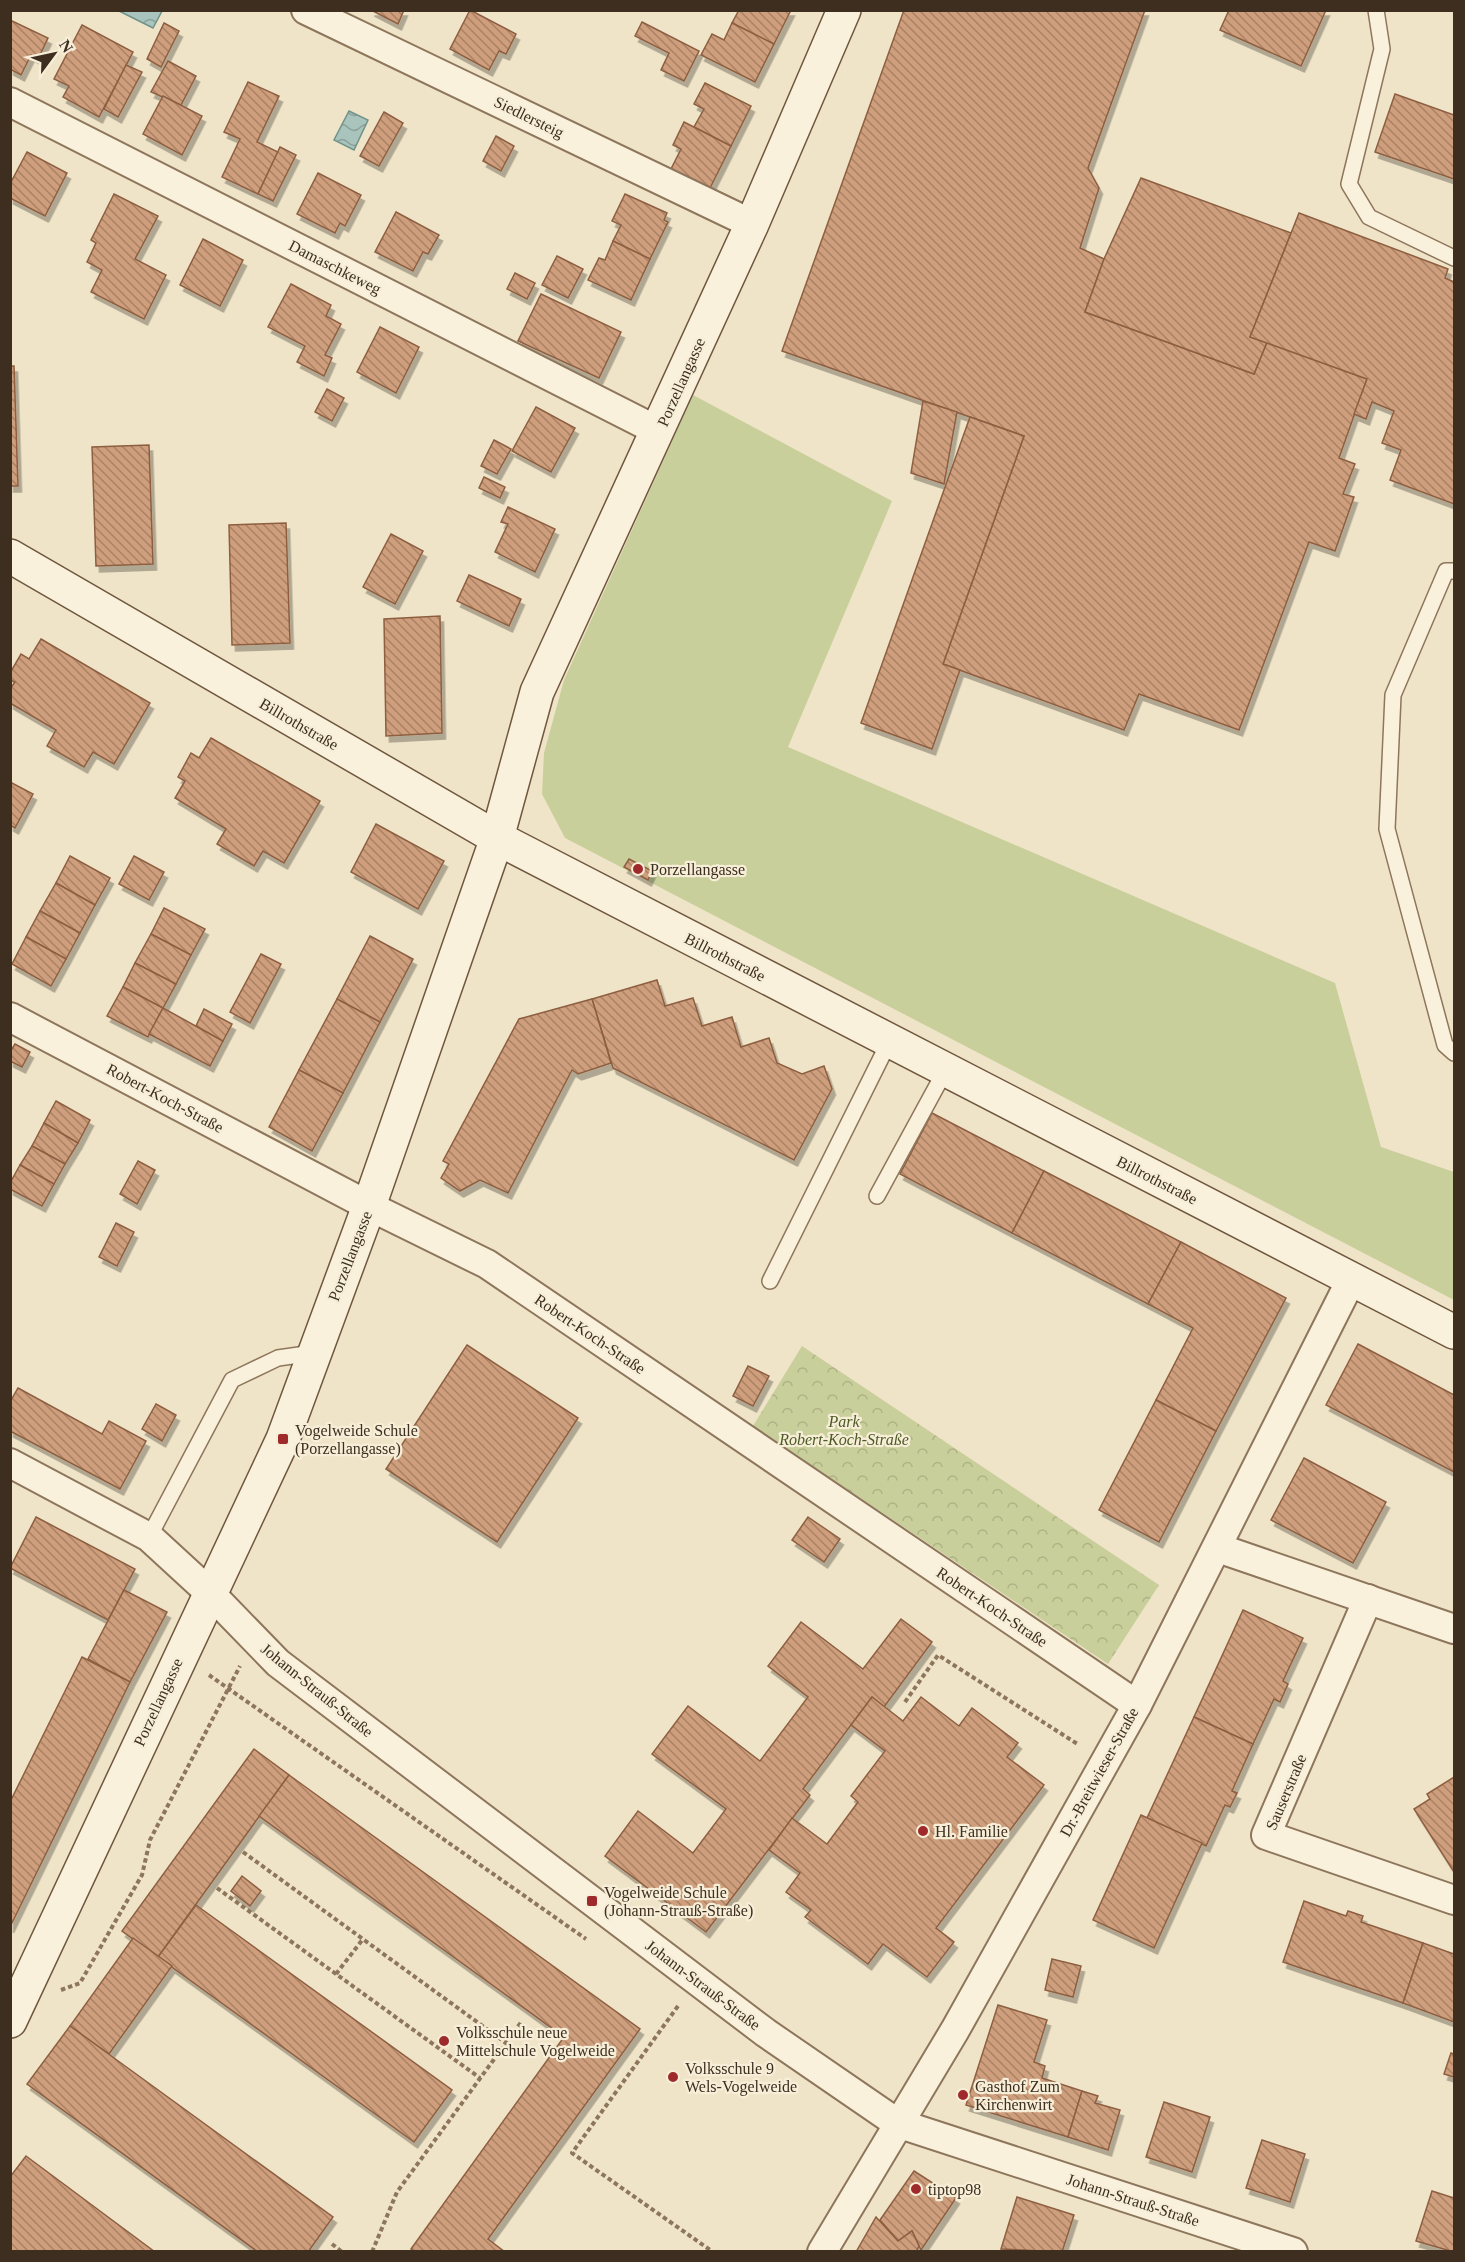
<svg xmlns="http://www.w3.org/2000/svg" width="1465" height="2262" viewBox="0 0 1465 2262" font-family="Georgia,serif">
<style>
.grass{fill:#c9cf9b}
.park{fill:url(#park-crowns)}
.water{fill:url(#water-waves);stroke:#6f938a;stroke-width:1.5}
.building{fill:url(#building-back-hatch);stroke:#8d5f41;stroke-width:1.5;filter:url(#shadow)}
.lines{fill:none;stroke-linecap:round;stroke-linejoin:round}
.lane-casing{stroke:#8d765c;stroke-width:18}
.street-casing{stroke:#8d765c;stroke-width:32}
.secondary-casing{stroke:#6f573f;stroke-width:36}
.path{stroke:#8d765c;stroke-width:4;stroke-dasharray:4.5 3;stroke-linecap:butt}
.lane{stroke:#faf1dc;stroke-width:15}
.street{stroke:#faf1dc;stroke-width:28}
.secondary{stroke:#faf1dc;stroke-width:33}
.poi-dot{fill:#9e2a2b;stroke:#f7eed8;stroke-width:2}
.labels{text-anchor:middle;dominant-baseline:central;stroke-width:4.5;stroke-linejoin:round;paint-order:stroke}
.street-label{font-size:16px;fill:#3d2e20;stroke:#f7eed8}
.poi-label{font-size:16px;fill:#3d2e20;stroke:#f7eed8;text-anchor:start}
.park-label{font-size:16px;font-style:italic;fill:#4d5a26;stroke:#f7eed8}
</style>
<defs>
<pattern id="park-crowns" width="20" height="18" patternUnits="userSpaceOnUse" patternTransform="scale(1.5)"><rect width="20" height="18" fill="#c9cf9b"/><path d="M2 6a3 3 0 1 1 6 0M12 15a3 3 0 1 1 6 0" fill="none" stroke="#aeb285"/></pattern>
<pattern id="water-waves" width="16" height="10" patternUnits="userSpaceOnUse" patternTransform="scale(1.5)"><rect width="16" height="10" fill="#a9c4bc"/><path d="M0 5q4-4 8 0t8 0" fill="none" stroke="#8ba098"/></pattern>
<pattern id="building-back-hatch" width="6" height="6" patternUnits="userSpaceOnUse" patternTransform="scale(1.5)"><rect width="6" height="6" fill="#cf9f7d"/><path d="M-1 5l2 2M0 0l6 6M5-1l2 2" fill="none" stroke="#a98266"/></pattern>
<filter id="shadow"><feDropShadow dx="3.5" dy="6" stdDeviation="0" flood-color="#0004"/></filter>
</defs>
<rect width="100%" height="100%" fill="#f0e4c8"/>
<!-- grass -->
<polygon class="grass" points="693,395 892,501 788,747 1335,983 1381,1147 1454,1172 1454,1300 565,838 542,794 544,753 564,680"/>
<!-- park -->
<polygon class="park" points="802,1346 1159,1585 1108,1664 753,1426"/>
<!-- water -->
<g class="water">
<polygon points="117,10 162,10 162,11 153,28"/>
<polygon points="349,111 368,120 354,150 334,140"/>
</g>
<!-- building -->
<g class="building">
<polygon points="371,10 404,10 398,24"/>
<polygon points="470,10 516,34 506,54 499,51 489,70 450,49"/>
<polygon points="739,10 791,10 774,44 732,23"/>
<polygon points="904,10 1145,10 1088,168 1099,188 1080,248 1104,259 1085,312 1254,374 1267,342 1367,379 1339,458 1355,464 1343,494 1354,497 1335,551 1309,542 1239,730 1139,694 1124,730 943,664 1024,436 782,351"/>
<polygon points="1229,10 1326,10 1301,66 1220,30"/>
<polygon points="10,20 48,38 38,59 31,55 21,75 10,69"/>
<polygon points="642,22 699,51 684,81 661,70 669,53 635,36"/>
<polygon points="164,23 179,31 161,67 147,59"/>
<polygon points="732,23 774,44 755,82 701,55 712,34 724,40"/>
<polygon points="82,25 133,52 99,117 63,97 69,86 54,79"/>
<polygon points="168,61 196,76 181,105 151,92"/>
<polygon points="126,65 142,72 118,117 104,109"/>
<polygon points="248,82 279,96 257,142 278,152 258,194 222,177 240,139 224,132"/>
<polygon points="705,83 751,106 731,146 694,127 704,109 694,104"/>
<polygon points="1395,94 1454,115 1454,179 1375,152"/>
<polygon points="163,96 202,116 182,155 143,134"/>
<polygon points="384,112 403,123 379,166 360,156"/>
<polygon points="684,122 731,146 710,188 671,169 681,149 673,145"/>
<polygon points="496,136 514,146 501,171 483,161"/>
<polygon points="280,147 296,155 273,201 258,194"/>
<polygon points="27,152 67,173 45,216 10,198 10,184"/>
<polygon points="318,173 361,195 345,226 340,223 335,233 297,214"/>
<polygon points="1141,178 1291,233 1250,337 1267,342 1254,374 1085,312 1104,259"/>
<polygon points="114,194 158,216 135,259 166,275 144,319 91,292 102,270 87,262 96,243 91,240"/>
<polygon points="625,194 667,213 664,220 668,222 650,259 613,241 621,225 612,221"/>
<polygon points="396,212 439,235 428,254 423,252 413,271 375,252"/>
<polygon points="1299,213 1448,269 1445,278 1454,282 1454,504 1390,480 1401,450 1382,443 1394,411 1372,402 1366,419 1354,414 1367,379 1250,337"/>
<polygon points="203,239 243,260 220,306 180,285"/>
<polygon points="613,241 650,259 631,300 588,280 599,258 605,260"/>
<polygon points="557,256 583,269 568,298 542,285"/>
<polygon points="515,273 535,283 527,299 507,289"/>
<polygon points="291,284 331,305 326,316 341,324 325,355 332,358 324,376 297,362 305,346 268,327"/>
<polygon points="541,294 621,332 599,378 518,341"/>
<polygon points="380,327 419,347 396,393 357,372"/>
<polygon points="10,366 14,366 18,486 10,486"/>
<polygon points="327,389 344,398 332,421 315,412"/>
<polygon points="923,401 957,412 944,484 911,473"/>
<polygon points="536,407 575,428 551,472 512,451"/>
<polygon points="970,417 1024,436 943,664 960,670 932,749 861,723"/>
<polygon points="494,440 511,449 497,474 481,466"/>
<polygon points="149,445 153,564 96,566 92,447"/>
<polygon points="484,477 505,487 500,498 479,488"/>
<polygon points="508,507 555,529 535,572 495,552 508,524 501,522"/>
<polygon points="286,523 290,643 232,645 229,525"/>
<polygon points="391,534 423,551 395,604 363,587"/>
<polygon points="469,575 521,599 509,626 457,601"/>
<polygon points="440,616 442,733 386,736 384,619"/>
<polygon points="41,639 150,703 114,764 93,752 84,767 47,746 56,730 10,703 10,689 15,682 10,680 10,673 21,654 29,659"/>
<polygon points="211,738 320,801 284,863 263,851 254,866 217,844 226,829 175,798 185,781 178,777 191,753 199,758"/>
<polygon points="10,782 33,794 15,828 10,825"/>
<polygon points="376,824 444,861 418,909 351,872"/>
<polygon points="70,856 110,878 95,905 56,883"/>
<polygon points="134,856 164,872 149,900 119,884"/>
<polygon points="629,859 652,871 648,880 624,867"/>
<polygon points="56,883 95,905 80,933 40,911"/>
<polygon points="164,908 205,929 191,955 151,934"/>
<polygon points="40,911 80,933 66,959 26,937"/>
<polygon points="151,934 191,955 176,984 135,963"/>
<polygon points="370,936 413,959 380,1022 337,999"/>
<polygon points="26,937 66,959 51,986 12,964"/>
<polygon points="261,954 281,964 250,1023 230,1012"/>
<polygon points="135,963 176,984 163,1008 123,987"/>
<polygon points="657,980 665,1006 693,998 702,1026 732,1017 741,1047 769,1038 777,1063 802,1074 824,1066 832,1089 794,1160 613,1068 592,999"/>
<polygon points="123,987 163,1008 148,1037 107,1016"/>
<polygon points="337,999 380,1022 343,1093 299,1070"/>
<polygon points="592,999 611,1063 578,1074 572,1070 508,1193 480,1180 460,1191 441,1178 449,1164 443,1161 519,1019"/>
<polygon points="163,1008 223,1041 210,1066 149,1034"/>
<polygon points="204,1009 232,1024 223,1041 196,1026"/>
<polygon points="15,1044 30,1052 22,1067 10,1061 10,1052"/>
<polygon points="299,1070 343,1093 312,1151 269,1127"/>
<polygon points="56,1101 90,1120 78,1143 44,1123"/>
<polygon points="932,1113 1044,1171 1012,1233 900,1174"/>
<polygon points="44,1123 78,1143 65,1164 32,1146"/>
<polygon points="32,1146 65,1164 54,1184 20,1165"/>
<polygon points="138,1161 155,1170 137,1204 120,1194"/>
<polygon points="20,1165 54,1184 42,1206 10,1189 10,1183"/>
<polygon points="1044,1171 1181,1242 1148,1304 1012,1233"/>
<polygon points="116,1223 134,1232 117,1266 99,1257"/>
<polygon points="1181,1242 1286,1298 1216,1431 1156,1400 1193,1328 1148,1304"/>
<polygon points="1358,1344 1454,1395 1454,1472 1326,1405"/>
<polygon points="467,1345 578,1418 497,1542 386,1469"/>
<polygon points="748,1366 769,1376 753,1406 733,1396"/>
<polygon points="18,1388 102,1434 109,1421 146,1441 120,1489 10,1431 10,1402"/>
<polygon points="1156,1400 1216,1431 1159,1542 1099,1510"/>
<polygon points="156,1404 176,1415 162,1441 142,1429"/>
<polygon points="1304,1458 1386,1502 1353,1563 1271,1520"/>
<polygon points="36,1517 135,1569 108,1620 10,1568"/>
<polygon points="808,1517 840,1539 824,1562 792,1540"/>
<polygon points="124,1590 167,1612 130,1682 88,1659"/>
<polygon points="1243,1610 1303,1638 1283,1681 1288,1684 1280,1702 1274,1699 1253,1744 1194,1717"/>
<polygon points="901,1619 932,1642 884,1707 872,1697 803,1789 810,1795 706,1932 605,1856 638,1811 693,1853 726,1809 652,1754 688,1706 760,1761 808,1697 768,1666 801,1622 863,1669"/>
<polygon points="82,1657 130,1682 10,1927 10,1802"/>
<polygon points="872,1697 903,1721 921,1697 959,1726 972,1708 1018,1743 1007,1757 1044,1785 936,1928 954,1942 927,1977 883,1944 868,1964 805,1917 811,1910 786,1892 800,1873 769,1850 792,1818 827,1844 858,1802 851,1796 885,1751 851,1725"/>
<polygon points="1194,1717 1253,1744 1232,1791 1237,1793 1230,1807 1225,1805 1206,1846 1147,1818"/>
<polygon points="254,1749 289,1775 158,1957 122,1931"/>
<polygon points="289,1775 640,2029 488,2239 505,2252 414,2252 411,2249 564,2037 259,1816"/>
<polygon points="1454,1777 1454,1872 1414,1809 1430,1799 1427,1794"/>
<polygon points="1141,1815 1202,1843 1154,1948 1093,1920"/>
<polygon points="242,1876 261,1891 250,1906 231,1891"/>
<polygon points="1304,1901 1346,1916 1348,1911 1363,1916 1361,1922 1423,1943 1403,2003 1283,1962"/>
<polygon points="196,1905 452,2090 414,2142 158,1957"/>
<polygon points="133,1938 172,1966 109,2054 70,2026"/>
<polygon points="1423,1943 1454,1954 1454,2022 1403,2003"/>
<polygon points="1052,1959 1081,1966 1073,1997 1045,1990"/>
<polygon points="998,2005 1047,2020 1034,2062 1045,2066 1042,2078 1082,2091 1068,2137 966,2105"/>
<polygon points="70,2026 333,2217 308,2252 258,2252 27,2084"/>
<polygon points="1451,2053 1454,2054 1454,2077 1444,2074"/>
<polygon points="1082,2091 1098,2096 1095,2103 1120,2110 1108,2150 1068,2137"/>
<polygon points="1164,2102 1210,2117 1192,2172 1146,2157"/>
<polygon points="1262,2140 1305,2154 1290,2202 1246,2188"/>
<polygon points="26,2156 155,2252 10,2252 10,2177"/>
<polygon points="914,2171 956,2198 921,2250 912,2231 898,2241 880,2220"/>
<polygon points="1432,2191 1454,2198 1454,2252 1416,2241"/>
<polygon points="1017,2197 1074,2215 1062,2252 1001,2249"/>
<polygon points="876,2217 898,2241 912,2231 919,2246 916,2252 856,2252"/>
</g>
<g class="lines">
<!-- lane casing -->
<g class="lane-casing">
<g id="lane">
<polyline points="1376,10 1382,49 1349,184 1369,217 1454,258"/>
<polyline points="1454,571 1446,571 1393,695 1387,829 1445,1045 1454,1053"/>
<polyline points="877,1196 945,1071"/>
<polyline points="770,1281 889,1042"/>
<polyline points="149,1537 232,1380 278,1358 313,1353"/>
</g>
</g>
<!-- street casing -->
<g class="street-casing">
<g id="street">
<polyline points="306,10 752,224"/>
<polyline points="10,102 658,431"/>
<polyline points="10,1017 369,1206 487,1264 1137,1705"/>
<polyline points="10,1463 149,1537 211,1594 278,1663 766,2033 897,2123 1293,2252"/>
<polyline points="1218,1548 1454,1629"/>
<polyline points="1368,1599 1266,1835 1454,1900"/>
<polyline points="822,2252 955,2030 1137,1705 1351,1280"/>
</g>
</g>
<!-- secondary casing -->
<g class="secondary-casing">
<g id="secondary">
<polyline points="10,556 497,838 1454,1332"/>
<polyline points="10,2021 283,1439 369,1206 497,838 537,692 752,224 844,10"/>
</g>
</g>
<!-- path -->
<g class="path">
<polyline points="209,1675 586,1939"/>
<polyline points="905,1702 938,1655 1079,1745"/>
<polyline points="243,1852 506,2043"/>
<polyline points="217,1888 480,2078"/>
<polyline points="336,1974 363,1939"/>
<polyline points="61,1990 80,1983 142,1875 150,1840 240,1666"/>
<polyline points="678,2006 572,2153 713,2252"/>
<polyline points="332,2244 342,2252"/>
<polyline points="372,2252 397,2192 522,2021"/>
</g>
<!-- lane -->
<use href="#lane" class="lane"/>
<!-- street -->
<use href="#street" class="street"/>
<!-- secondary -->
<use href="#secondary" class="secondary"/>
</g>
<!-- markers -->
<g class="poi-dot">
<circle cx="638" cy="869" r="6"/>
<rect x="277" y="1433" width="12" height="12" rx="3"/>
<circle cx="923" cy="1831" r="6"/>
<rect x="586" y="1895" width="12" height="12" rx="3"/>
<circle cx="444" cy="2041" r="6"/>
<circle cx="673" cy="2077" r="6"/>
<circle cx="963" cy="2095" r="6"/>
<circle cx="916" cy="2189" r="6"/>
</g>
<g class="labels">
<!-- street labels -->
<g class="street-label">
<text transform="translate(529 117) rotate(26)">Siedlersteig</text>
<text transform="translate(335 267) rotate(27)">Damaschkeweg</text>
<text transform="translate(681 382) rotate(-66)">Porzellangasse</text>
<text transform="translate(299 724) rotate(30)">Billrothstraße</text>
<text transform="translate(725 957) rotate(27)">Billrothstraße</text>
<text transform="translate(165 1098) rotate(28)">Robert-Koch-Straße</text>
<text transform="translate(1157 1180) rotate(27)">Billrothstraße</text>
<text transform="translate(350 1256) rotate(-69)">Porzellangasse</text>
<text transform="translate(590 1334) rotate(34)">Robert-Koch-Straße</text>
<text transform="translate(992 1607) rotate(34)">Robert-Koch-Straße</text>
<text transform="translate(317 1690) rotate(39)">Johann-Strauß-Straße</text>
<text transform="translate(158 1702) rotate(-65)">Porzellangasse</text>
<text transform="translate(1099 1772) rotate(-61)">Dr.-Breitwieser-Straße</text>
<text transform="translate(1286 1792) rotate(-67)">Sauserstraße</text>
<text transform="translate(703 1985) rotate(37)">Johann-Strauß-Straße</text>
<text transform="translate(1133 2200) rotate(18)">Johann-Strauß-Straße</text>
</g>
<!-- poi labels -->
<g class="poi-label">
<text x="650" y="869">Porzellangasse</text>
<text x="295" y="1430">Vogelweide Schule<tspan x="295" dy="18">(Porzellangasse)</tspan></text>
<text x="935" y="1831">Hl. Familie</text>
<text x="604" y="1892">Vogelweide Schule<tspan x="604" dy="18">(Johann-Strauß-Straße)</tspan></text>
<text x="456" y="2032">Volksschule neue<tspan x="456" dy="18">Mittelschule Vogelweide</tspan></text>
<text x="685" y="2068">Volksschule 9<tspan x="685" dy="18">Wels-Vogelweide</tspan></text>
<text x="975" y="2086">Gasthof Zum<tspan x="975" dy="18">Kirchenwirt</tspan></text>
<text x="928" y="2189">tiptop98</text>
</g>
<!-- park labels -->
<g class="park-label">
<text x="844" y="1421">Park<tspan x="844" dy="18">Robert-Koch-Straße</tspan></text>
</g>
</g>
<!-- border -->
<rect width="1465" height="2262" fill="none" stroke="#3d2e20" stroke-width="24"/>
<!-- north arrow -->
<g transform="translate(54 54) rotate(57)" stroke="#f7eed8" stroke-width="4.5" paint-order="stroke">
<path d="M0-4.5L10 22L0 15L-10 22Z" fill="#3d2e20"/>
<text y="-9" font-size="16" font-weight="bold" text-anchor="middle" fill="#3d2e20">N</text>
</g>
</svg>
